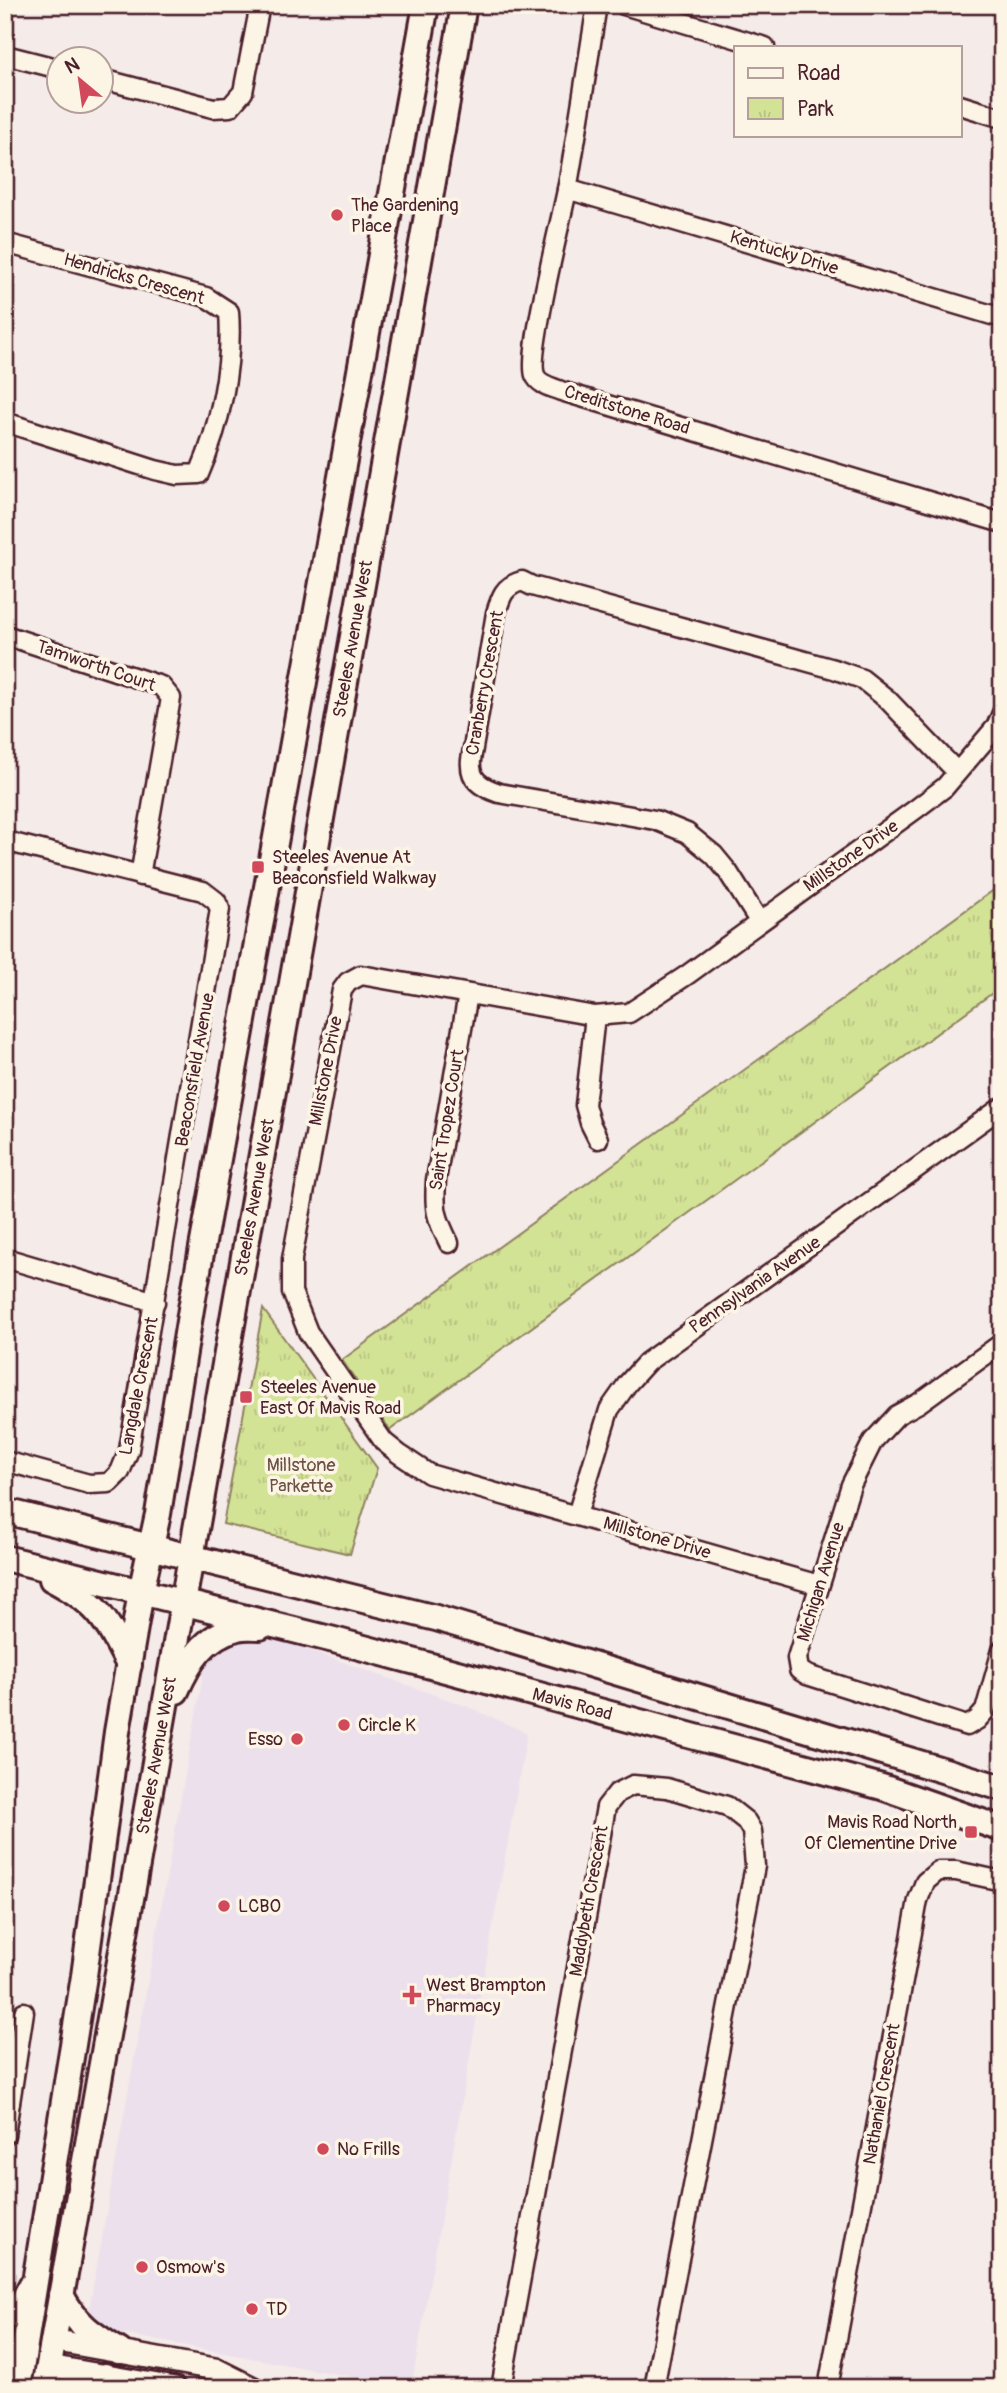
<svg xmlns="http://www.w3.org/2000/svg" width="1007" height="2393" viewBox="0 0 1007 2393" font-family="Pangolin,sans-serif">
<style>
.built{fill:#ece0ec}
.park{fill:url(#park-tufts);stroke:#8e8160;stroke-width:2}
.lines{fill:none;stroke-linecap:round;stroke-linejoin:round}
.minor-casing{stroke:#4a1f2b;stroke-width:23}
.tertiary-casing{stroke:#4a1f2b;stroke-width:26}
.secondary-casing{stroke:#4a1f2b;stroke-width:30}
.minor{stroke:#fcf5e5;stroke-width:18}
.tertiary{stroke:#fcf5e5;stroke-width:21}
.secondary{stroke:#fcf5e5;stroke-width:24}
.poi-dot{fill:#d1495b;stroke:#fcf5e5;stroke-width:2.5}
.labels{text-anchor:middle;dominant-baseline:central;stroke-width:7;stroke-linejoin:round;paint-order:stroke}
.poi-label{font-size:18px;fill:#4a1f2b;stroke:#fcf5e5;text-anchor:start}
.street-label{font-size:18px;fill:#4a1f2b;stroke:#fcf5e5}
.park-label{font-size:18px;fill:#6c5046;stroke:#fcf5e5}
</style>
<defs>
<pattern id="park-tufts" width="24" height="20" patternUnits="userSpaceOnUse" patternTransform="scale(1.75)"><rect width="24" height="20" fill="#d3e396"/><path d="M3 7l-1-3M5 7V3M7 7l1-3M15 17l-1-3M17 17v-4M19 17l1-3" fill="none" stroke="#b7c281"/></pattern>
</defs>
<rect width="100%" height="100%" fill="#f5ebe8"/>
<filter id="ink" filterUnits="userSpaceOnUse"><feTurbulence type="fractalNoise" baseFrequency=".0143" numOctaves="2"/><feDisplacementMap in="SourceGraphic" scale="14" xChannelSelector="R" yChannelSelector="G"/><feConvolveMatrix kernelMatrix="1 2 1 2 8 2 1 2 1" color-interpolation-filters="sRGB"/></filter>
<g filter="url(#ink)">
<!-- built -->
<polygon class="built" points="237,1624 471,1708 527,1733 411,2388 86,2327 210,1636"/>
<!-- park -->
<g class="park">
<polygon points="1002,884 1002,986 390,1430 342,1360"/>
<polygon points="263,1309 377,1468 350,1554 223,1524"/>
</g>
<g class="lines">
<!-- minor casing -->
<g class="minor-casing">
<g id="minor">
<path d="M 597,5 C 587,67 578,129 567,190 C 561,221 527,354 535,375 C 539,385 552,387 561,391 L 1002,523"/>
<polyline points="624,5 765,47"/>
<polyline points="5,55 60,69"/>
<polyline points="102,79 213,108 230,107 243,92 260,5"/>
<polyline points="960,105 1002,118"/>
<polyline points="567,189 1002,318"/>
<path d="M 5,243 L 206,297 L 229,312 C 233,364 220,426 199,474 L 177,475 L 155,470 L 5,422"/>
<polyline points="5,635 161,686 171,698 140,876"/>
<polyline points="5,841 203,891 216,901 220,909 129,1450 120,1472 109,1483 89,1484 5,1461"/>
<path d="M 759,921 L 728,872 L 714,855 L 687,833 L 655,820 L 499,793 C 481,787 469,780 471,760 L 496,613 C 501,596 504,586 522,581 L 532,586 L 834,669 L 862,679 L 887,699 L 957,772"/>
<polyline points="595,1016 585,1105 590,1123 598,1139"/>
<path d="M 449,1243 C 436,1217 434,1210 436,1180 L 468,994"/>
<polyline points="5,1258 155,1302"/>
<polyline points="1002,1343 919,1403 897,1415 873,1441 851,1485 797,1658 799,1670 807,1675 967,1726 977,1720 985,1711 1002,1650"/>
<polyline points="577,1515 609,1410 628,1383 647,1362 1002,1107"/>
<polyline points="819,1585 429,1474 399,1454 384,1442 308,1332 292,1292 292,1259 342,990 348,982 361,975 595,1016 629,1013 687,975 916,809 945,787 996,727 1002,713"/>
<polyline points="5,2135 24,2012"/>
<polyline points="501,2388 606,1807 617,1793 633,1785 667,1788 727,1806 746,1821 752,1831 755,1866 654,2388"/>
<polyline points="828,2388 918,1900 925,1882 938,1871 956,1871 1002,1881"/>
</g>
</g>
<!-- tertiary casing -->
<g class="tertiary-casing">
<g id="tertiary">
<polyline points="52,2340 215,2369 253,2388"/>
<polyline points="49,2366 175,2388"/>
</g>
</g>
<!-- secondary casing -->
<g class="secondary-casing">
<g id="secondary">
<polyline points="5,1511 436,1618 1002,1788"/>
<path id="s1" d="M 5,1558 L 334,1640 L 882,1787 L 1002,1829"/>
<path d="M 52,1579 C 99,1604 106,1619 129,1665"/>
<path d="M 176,1691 C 189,1662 204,1636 237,1628 C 244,1626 253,1627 260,1627"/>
<path d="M 61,2295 C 76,2324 92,2334 119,2351"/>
<polyline points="5,2318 23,2301 31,2286"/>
<polyline points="18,2388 84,1976 117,1732 141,1592 158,1514 191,1309 426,5"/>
<path id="s2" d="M 45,2388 L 464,5"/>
<polyline points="76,2388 105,2376"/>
</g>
</g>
<!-- minor -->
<use href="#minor" class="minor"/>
<!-- tertiary -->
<use href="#tertiary" class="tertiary"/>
<!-- secondary -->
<use href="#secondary" class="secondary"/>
</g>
</g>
<!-- markers -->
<g class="poi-dot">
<circle cx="337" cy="215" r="7"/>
<rect x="251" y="860" width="14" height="14" rx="3.5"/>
<rect x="239" y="1390" width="14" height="14" rx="3.5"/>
<circle cx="344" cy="1725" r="7"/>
<circle cx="297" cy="1739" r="7"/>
<rect x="964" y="1825" width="14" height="14" rx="3.5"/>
<circle cx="224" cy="1906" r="7"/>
<path d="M408.5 1984.5h7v7h7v7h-7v7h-7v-7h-7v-7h7z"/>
<circle cx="323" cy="2149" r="7"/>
<circle cx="142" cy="2267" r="7"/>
<circle cx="252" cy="2309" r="7"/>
</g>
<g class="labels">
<!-- poi labels -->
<g class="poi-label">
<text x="351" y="205">The Gardening<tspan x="351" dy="21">Place</tspan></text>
<text x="272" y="857">Steeles Avenue At<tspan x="272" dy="21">Beaconsfield Walkway</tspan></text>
<text x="260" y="1387">Steeles Avenue<tspan x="260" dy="21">East Of Mavis Road</tspan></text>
<text x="358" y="1725">Circle K</text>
<text x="283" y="1739" text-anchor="end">Esso</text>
<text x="957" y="1822" text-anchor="end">Mavis Road North<tspan x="957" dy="21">Of Clementine Drive</tspan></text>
<text x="238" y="1906">LCBO</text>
<text x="426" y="1985">West Brampton<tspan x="426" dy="21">Pharmacy</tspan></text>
<text x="337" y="2149">No Frills</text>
<text x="156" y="2267">Osmow's</text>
<text x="266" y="2309">TD</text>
</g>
<!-- street labels -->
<g class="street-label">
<text transform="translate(784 253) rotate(17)">Kentucky Drive</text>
<text transform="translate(134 279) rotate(16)">Hendricks Crescent</text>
<text transform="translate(627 410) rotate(17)">Creditstone Road</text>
<text stroke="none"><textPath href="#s2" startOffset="1776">Steeles Avenue West</textPath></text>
<text transform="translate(96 666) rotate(19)">Tamworth Court</text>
<text transform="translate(485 683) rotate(-80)">Cranberry Crescent</text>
<text transform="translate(851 856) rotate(-35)">Millstone Drive</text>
<text transform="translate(195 1070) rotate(-80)">Beaconsfield Avenue</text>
<text transform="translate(326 1071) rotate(-79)">Millstone Drive</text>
<text transform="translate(447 1120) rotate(-81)">Saint Tropez Court</text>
<text stroke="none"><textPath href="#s2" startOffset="1209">Steeles Avenue West</textPath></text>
<text transform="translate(755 1285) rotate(-35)">Pennsylvania Avenue</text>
<text transform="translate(139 1386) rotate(-79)">Langdale Crescent</text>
<text transform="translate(657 1538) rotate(16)">Millstone Drive</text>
<text transform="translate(821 1582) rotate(-73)">Michigan Avenue</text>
<text stroke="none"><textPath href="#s1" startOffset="586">Mavis Road</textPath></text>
<text stroke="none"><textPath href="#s2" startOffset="642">Steeles Avenue West</textPath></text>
<text transform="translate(589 1901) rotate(-80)">Maddybeth Crescent</text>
<text transform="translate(882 2094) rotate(-80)">Nathaniel Crescent</text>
</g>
<!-- park labels -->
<g class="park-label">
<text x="301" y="1465">Millstone<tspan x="301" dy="21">Parkette</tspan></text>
</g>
</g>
<!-- margin -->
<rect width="1007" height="2393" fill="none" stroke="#fcf5e5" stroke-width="28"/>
<rect x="14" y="14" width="979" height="2365" fill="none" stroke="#4a1f2b" stroke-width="2.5" filter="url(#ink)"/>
<!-- legend -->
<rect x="734" y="46" width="228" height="91" fill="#fcf5e5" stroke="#b59f9b" stroke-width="2"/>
<rect x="748" y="68" width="35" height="10" fill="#fcf5e5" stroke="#b59f9b" stroke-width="2"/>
<text x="797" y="80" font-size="21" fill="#4a1f2b">Road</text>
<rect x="748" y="98" width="35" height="21" fill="url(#park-tufts)" stroke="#b59f9b" stroke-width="2"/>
<text x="797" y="116" font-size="21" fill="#4a1f2b">Park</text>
<!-- north arrow -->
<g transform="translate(80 80) rotate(331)"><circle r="33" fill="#fcf5e5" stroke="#b59f9b" stroke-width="2"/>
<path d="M0-5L12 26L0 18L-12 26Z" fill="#d1495b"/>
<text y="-10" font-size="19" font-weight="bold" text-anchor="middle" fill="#4a1f2b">N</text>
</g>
</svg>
